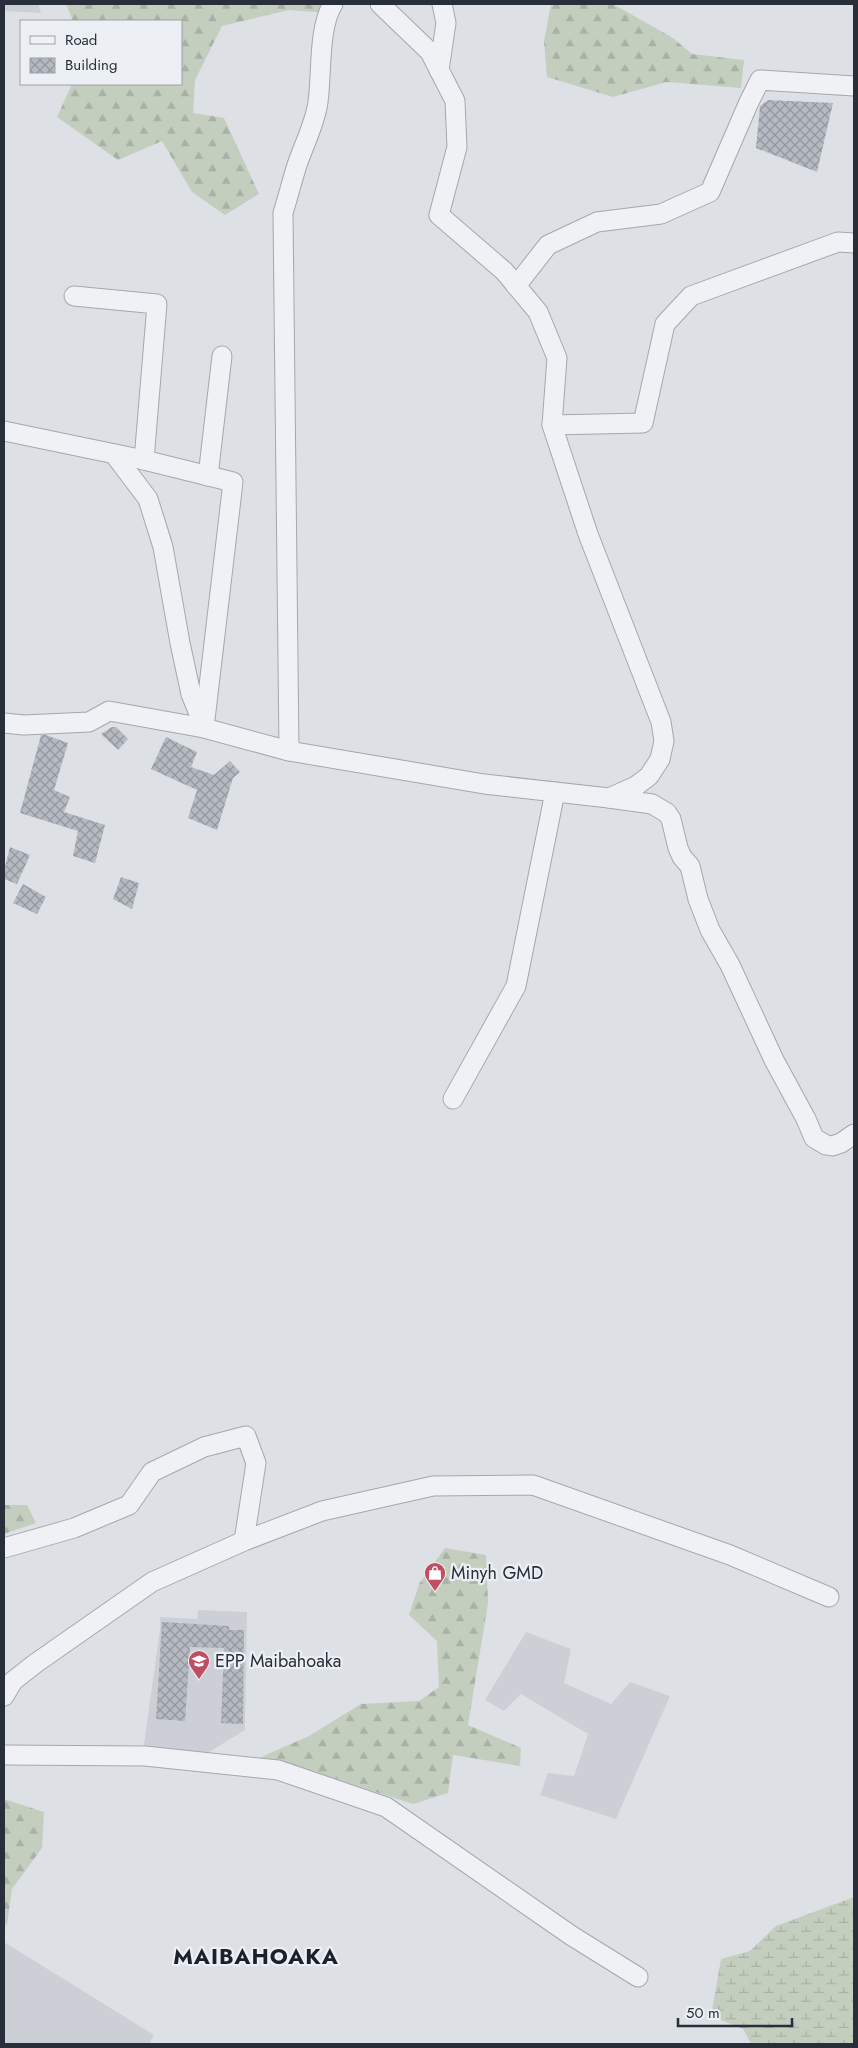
<svg xmlns="http://www.w3.org/2000/svg" width="858" height="2048" viewBox="0 0 858 2048" font-family="Jost,sans-serif">
<style>
.built{fill:#ccd0d6}
.forest{fill:url(#forest-firs)}
.wetland{fill:url(#wetland-marsh)}
.building{fill:url(#building-cross-hatch)}
.lines{fill:none;stroke-linecap:round;stroke-linejoin:round}
.minor-casing{stroke:#a3a8ae;stroke-width:21}
.minor{stroke:#eff1f4;stroke-width:19}
.labels{text-anchor:middle;dominant-baseline:central;stroke-width:4.5;stroke-linejoin:round;paint-order:stroke}
.poi-label{font-size:18px;fill:#282f3a;stroke:#eceff3;text-anchor:start}
.district-label{font-size:22px;font-weight:bold;letter-spacing:1px;fill:#1b212b;stroke:#eceff3}
</style>
<defs>
<pattern id="forest-firs" width="22" height="20" patternUnits="userSpaceOnUse" patternTransform="scale(1.25)"><rect width="22" height="20" fill="#c4cebf"/><path d="M5 1l3.5 6h-7zM16 11l3.5 6h-7z" fill="#a8b1a5"/></pattern>
<pattern id="wetland-marsh" width="20" height="14" patternUnits="userSpaceOnUse" patternTransform="scale(1.25)"><rect width="20" height="14" fill="#c4cebf"/><path d="M1 5h8M5 5V1M11 12h8M15 12V8" fill="none" stroke="#a8b1a5"/></pattern>
<pattern id="building-cross-hatch" width="8" height="8" patternUnits="userSpaceOnUse" patternTransform="scale(1.25)"><rect width="8" height="8" fill="#b5bac2"/><path d="M0 0l8 8M0 8l8-8" fill="none" stroke="#93989f"/></pattern>
</defs>
<rect width="100%" height="100%" fill="#dde1e5"/>
<!-- built -->
<g class="built">
<polygon points="4,4 38,4 41,13 4,11"/>
<polygon points="198,1610 247,1612 245,1730 209,1752 143,1751 160,1630 160,1617 197,1619"/>
<polygon points="526,1632 571,1649 564,1683 611,1704 630,1682 670,1696 616,1819 540,1795 548,1773 574,1776 588,1734 521,1694 504,1711 485,1700"/>
<polygon points="4,1942 154,2035 149,2044 4,2044"/>
</g>
<!-- forest -->
<g class="forest">
<polygon points="66,4 328,4 327,13 289,10 222,26 195,80 193,113 224,118 259,194 225,215 192,192 162,141 118,160 57,117 72,84 181,84 181,21 73,21"/>
<polygon points="551,4 613,4 673,38 692,54 744,60 741,88 666,82 613,97 547,77 544,41"/>
<polygon points="4,1505 27,1505 36,1523 4,1534"/>
<polygon points="445,1548 486,1555 488,1603 468,1725 521,1748 520,1766 453,1755 448,1793 413,1804 320,1774 257,1759 309,1736 361,1704 419,1701 439,1687 437,1641 409,1615 419,1584"/>
<polygon points="4,1799 44,1812 42,1848 12,1889 7,1925 4,1924"/>
</g>
<!-- wetland -->
<polygon class="wetland" points="854,1897 854,2044 751,2044 743,2029 711,2016 721,1959 750,1951 776,1926"/>
<!-- building -->
<g class="building">
<polygon points="768,100 833,103 817,172 756,148 760,106"/>
<polygon points="112,727 116,727 128,739 118,750 101,734"/>
<polygon points="41,735 46,735 68,743 54,790 70,797 64,812 105,825 95,863 73,856 78,831 20,813"/>
<polygon points="166,737 197,752 191,767 214,775 230,761 240,772 233,778 217,830 188,818 197,790 151,769"/>
<polygon points="10,847 30,855 17,884 4,879 4,871"/>
<polygon points="121,877 139,883 132,909 113,899"/>
<polygon points="23,884 46,897 37,914 13,903"/>
<polygon points="162,1622 229,1626 229,1630 244,1630 243,1724 221,1723 224,1648 190,1647 185,1721 156,1719"/>
</g>
<g class="lines">
<!-- minor casing -->
<g class="minor-casing">
<g id="minor">
<polyline points="439,70 446,23 442,4"/>
<polyline points="516,286 548,245 597,222 661,214 710,192 749,102 760,80 854,86"/>
<polyline points="74,296 157,304 144,460"/>
<polyline points="552,425 643,423 665,324 691,296 838,242 854,243"/>
<polyline points="4,431 144,460 233,482 204,728"/>
<polyline points="114,454 148,499 163,547 180,643 191,694 203,724"/>
<polyline points="208,476 222,356"/>
<polyline points="4,723 24,725 89,722 109,711 204,728 289,751 484,784 609,798 636,786 649,776 660,759 664,741 661,722 588,534 552,425 557,358 538,312 504,271 439,215 457,147 455,101 430,52 380,4"/>
<path d="M 289,751 L 283,213 C 288,197 292,181 297,165 C 304,144 315,124 318,102 C 322,74 318,28 333,4"/>
<polyline points="609,798 652,804 667,813 671,819 678,848 682,857 690,866 698,899 710,930 730,965 774,1060 806,1119 814,1138 826,1145 832,1146 841,1143 854,1134"/>
<polyline points="453,1099 516,986 555,792"/>
<polyline points="4,1548 74,1528 129,1505 152,1472 204,1447 246,1436 256,1463 244,1541"/>
<polyline points="4,1696 13,1681 36,1663 152,1582 244,1541 322,1511 433,1486 533,1485 730,1555 829,1597"/>
<polyline points="4,1755 145,1756 278,1770 386,1807 572,1936 638,1977"/>
</g>
</g>
<!-- minor -->
<use href="#minor" class="minor"/>
</g>
<!-- icons -->
<defs>
<g id="shop-pin" transform="scale(1.125)"><path d="M0 17L-7.5 6A9.5 9.5 0 1 1 7.5 6Z" fill="#bf4e62" stroke="#eceff3"/><path d="M-5-2.5h2.3a2.7 3.5 0 0 1 5.4 0H5L5.5 6h-11ZM-1.5-2.5h3a1.5 2.3 0 0 0-3 0Z" fill="#fff"/></g>
<g id="school-pin" transform="scale(1.125)"><path d="M0 17L-7.5 6A9.5 9.5 0 1 1 7.5 6Z" fill="#bf4e62" stroke="#eceff3"/><path d="M0-5L7-2L0 1L-7-2ZM-4 1L0 2.5L4 1V4Q0 6-4 4Z" fill="#fff"/></g>
</defs>
<g fill-rule="evenodd">
<use href="#shop-pin" x="435" y="1573"/>
<use href="#school-pin" x="199" y="1661"/>
</g>
<g class="labels">
<!-- poi labels -->
<g class="poi-label">
<text x="451" y="1573">Minyh GMD</text>
<text x="215" y="1661">EPP Maibahoaka</text>
</g>
<!-- district labels -->
<g class="district-label">
<text x="256" y="1956">MAIBAHOAKA</text>
</g>
</g>
<!-- border -->
<rect width="858" height="2048" fill="none" stroke="#282f3a" stroke-width="10"/>
<!-- legend -->
<rect x="20" y="20" width="162" height="65" fill="#eceff3" stroke="#9ea2a9"/>
<rect x="30" y="36" width="25" height="8" fill="#eff1f4" stroke="#9ea2a9"/>
<text x="65" y="45" font-size="15" fill="#282f3a">Road</text>
<rect x="30" y="58" width="25" height="15" fill="url(#building-cross-hatch)" stroke="#9ea2a9"/>
<text x="65" y="70" font-size="15" fill="#282f3a">Building</text>
<!-- scale -->
<path d="M678 2018v8h114v-8" fill="none" stroke="#282f3a" stroke-width="2.5"/>
<text x="686" y="2018" font-size="15" fill="#282f3a" stroke="#eceff3" stroke-width="4" paint-order="stroke">50 m</text>
</svg>
